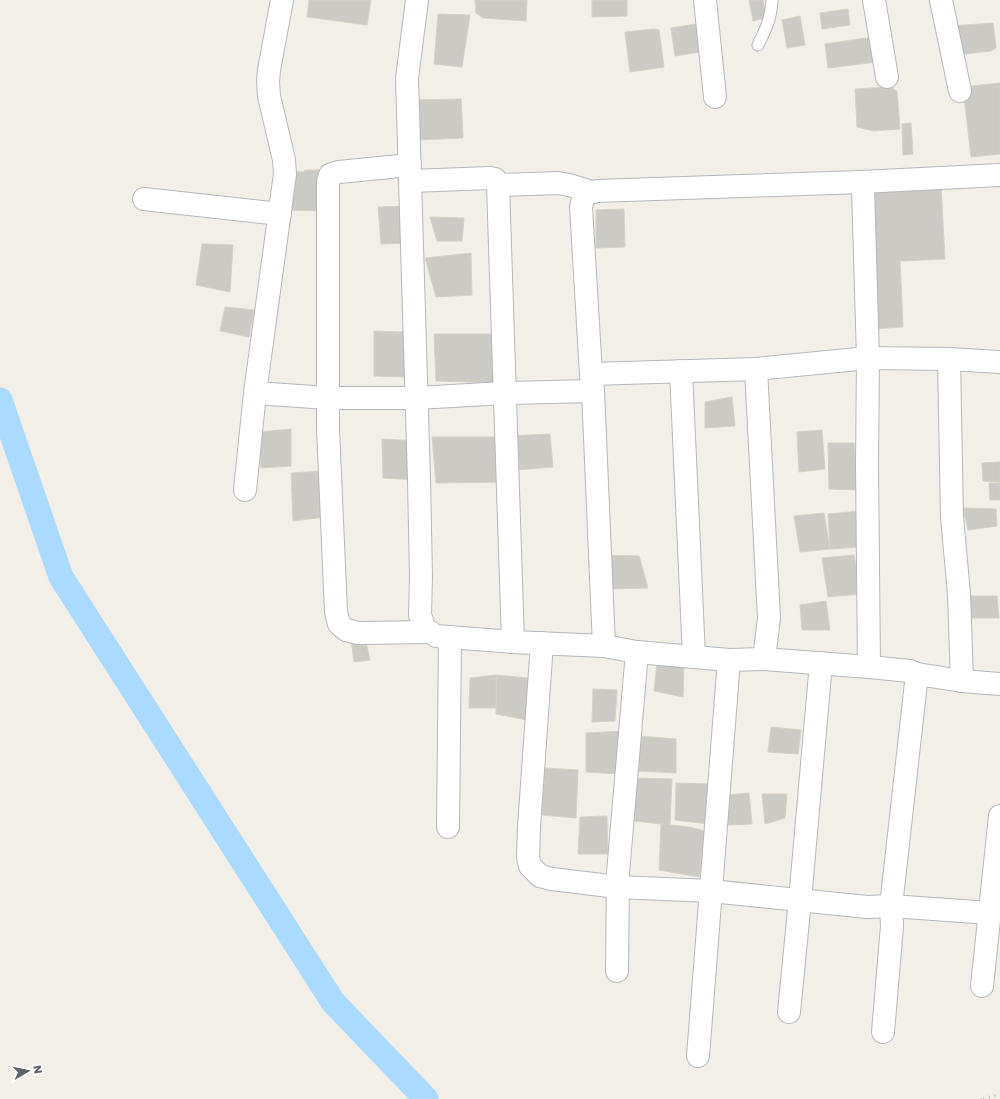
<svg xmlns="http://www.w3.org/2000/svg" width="1000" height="1099" viewBox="0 0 1000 1099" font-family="'Golos Text',sans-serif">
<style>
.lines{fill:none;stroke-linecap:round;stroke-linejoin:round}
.canal{stroke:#aadaff;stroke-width:25}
.building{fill:#cccac5;stroke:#d6d1c6}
.service-casing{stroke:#b5b8bc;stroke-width:13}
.minor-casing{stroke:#b5b8bc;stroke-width:24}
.service{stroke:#fff;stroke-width:11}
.minor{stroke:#fff;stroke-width:22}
.rail{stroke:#b6b7b8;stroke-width:3;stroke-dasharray:1 5;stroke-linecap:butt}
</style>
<rect width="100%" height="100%" fill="#f1efe8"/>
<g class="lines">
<!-- canal -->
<polyline class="canal" points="0,400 61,577 333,1002 426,1099"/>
</g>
<!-- building -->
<g class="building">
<polygon points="309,0 371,0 367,25 307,17"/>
<polygon points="475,0 527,0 526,21 483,18 476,13"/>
<polygon points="592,0 627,0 627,16 592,17"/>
<polygon points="749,0 763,0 766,18 753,21"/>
<polygon points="848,9 850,25 822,29 820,13"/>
<polygon points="438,14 470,15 462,67 434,64"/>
<polygon points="800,16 805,45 787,48 782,20"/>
<polygon points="993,23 996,48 991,51 957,55 951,26"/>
<polygon points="696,24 701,52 675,56 671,28"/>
<polygon points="654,29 659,30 664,67 630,72 625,32"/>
<polygon points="873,37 877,62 828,68 825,44"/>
<polygon points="1000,83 1000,154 971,157 963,87"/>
<polygon points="890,87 897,91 900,129 874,131 857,127 855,89"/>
<polygon points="461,99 463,138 417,140 416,100"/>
<polygon points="911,123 913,154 903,155 902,124"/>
<polygon points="305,170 322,170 321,211 290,210 291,171 303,172"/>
<polygon points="941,184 945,259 900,261 903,327 871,329 863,188"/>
<polygon points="411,206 412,243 381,244 378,207"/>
<polygon points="624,209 625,247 596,248 596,210"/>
<polygon points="430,217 464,218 462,241 437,241"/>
<polygon points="202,244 233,245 230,292 196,285"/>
<polygon points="471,253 472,295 436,297 425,258"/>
<polygon points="225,307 254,310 249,337 220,331"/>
<polygon points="374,331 403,332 406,377 374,376"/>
<polygon points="434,334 494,334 499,383 436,381"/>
<polygon points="732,397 735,426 705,428 705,402"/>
<polygon points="291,429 291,466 261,468 259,432"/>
<polygon points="822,430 825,469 799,472 797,432"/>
<polygon points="550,434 553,467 516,470 512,436"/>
<polygon points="432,437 497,437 507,482 436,483"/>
<polygon points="382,439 418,441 419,480 383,478"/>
<polygon points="828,443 854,443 858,490 829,489"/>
<polygon points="1000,462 1000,482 983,481 982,463"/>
<polygon points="323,471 325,517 293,521 291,473"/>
<polygon points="989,483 1000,483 1000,500 990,500"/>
<polygon points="963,508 996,509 997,526 968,530"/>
<polygon points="860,511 861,547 830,549 828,514"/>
<polygon points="824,513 830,549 800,552 794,516"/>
<polygon points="605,555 639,556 648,588 607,589"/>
<polygon points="854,555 861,594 828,597 822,558"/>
<polygon points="970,596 997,596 999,618 971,618"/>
<polygon points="826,601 830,630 802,630 800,605"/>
<polygon points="364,633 370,660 354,662 351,639"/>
<polygon points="658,654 684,659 683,697 654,691"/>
<polygon points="496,675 528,678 527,720 496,714"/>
<polygon points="496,675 496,708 469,708 470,678"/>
<polygon points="593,689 617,690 615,721 592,722"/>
<polygon points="771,727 801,730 798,754 768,752"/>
<polygon points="622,731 620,774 586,772 586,733"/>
<polygon points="639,736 676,739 676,773 638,771"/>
<polygon points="545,768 578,770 576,818 542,815"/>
<polygon points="636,778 672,779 670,825 635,821"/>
<polygon points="676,783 709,784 709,824 675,820"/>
<polygon points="749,793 752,824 727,825 726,795"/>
<polygon points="762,794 787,794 785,818 765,824"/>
<polygon points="607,816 608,854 578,854 580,817"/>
<polygon points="661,824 690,827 705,831 699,877 659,870"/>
</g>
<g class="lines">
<!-- service casing -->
<g class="service-casing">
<path id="service" d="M 758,45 C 766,28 771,20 772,0"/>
</g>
<!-- minor casing -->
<g class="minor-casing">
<g id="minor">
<polyline points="417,0 407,78 419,480 421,577 420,615 425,629 436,636 513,642 604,646 637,652 729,660 764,659 869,667 910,671 917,674 962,681 1000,684"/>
<polyline points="705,0 715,97"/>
<polyline points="874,0 887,77"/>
<polyline points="941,0 960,91"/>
<polyline points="410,165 339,172 330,175 328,182 328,429 336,612 339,624 346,630 358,633 430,632"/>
<polyline points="411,181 490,178 495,179 498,185 513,642"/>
<polyline points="861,182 863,188 868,358 867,465 869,667"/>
<polyline points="498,185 558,183 569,185 592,192"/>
<polyline points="144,199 280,214"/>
<polyline points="949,359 952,517 959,594 962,681"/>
<polyline points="756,369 769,618 764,659"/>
<polyline points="681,371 694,657"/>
<polyline points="591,374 756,369 868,358 949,359 1000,362"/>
<polyline points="255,393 328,398 417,398 504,393 593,391"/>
<polyline points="245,490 255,393 285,174 284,160 269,96 268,82 269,70 282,0"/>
<polyline points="542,643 529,827 528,857 530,866 540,876 552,879 618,887 711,891 867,907 891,906 990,913"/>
<polyline points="604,646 593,391 591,374 581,207 584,195 597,191 861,182 1000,175"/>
<polyline points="448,827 450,637"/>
<polyline points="617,971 618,873 637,652"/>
<polyline points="982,986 1000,816"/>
<polyline points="789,1012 800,900 821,663"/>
<polyline points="883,1032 892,926 891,906 917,674"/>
<polyline points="698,1056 729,660"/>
</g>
</g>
<!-- service -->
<use href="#service" class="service"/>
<!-- minor -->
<use href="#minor" class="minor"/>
<!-- rail -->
<polyline class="rail" points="983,1099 1000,1094"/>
</g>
<!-- north arrow -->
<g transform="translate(28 1071) rotate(81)" stroke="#ffffff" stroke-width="3" paint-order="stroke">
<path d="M0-3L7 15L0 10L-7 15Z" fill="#5f6368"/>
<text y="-6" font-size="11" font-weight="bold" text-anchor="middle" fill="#5f6368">N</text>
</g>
</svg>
